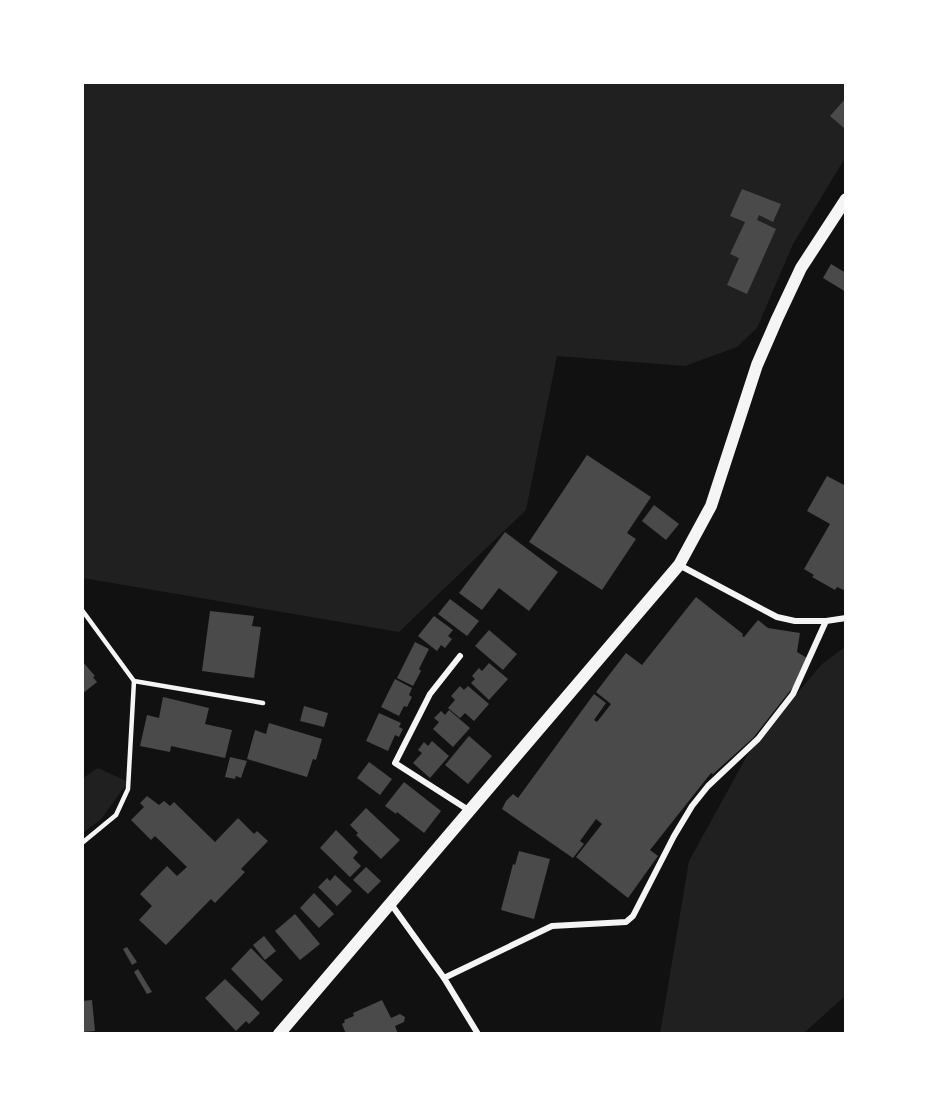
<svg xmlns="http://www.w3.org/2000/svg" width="928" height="1116" viewBox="0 0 928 1116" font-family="Literata,serif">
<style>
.green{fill:#202020}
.building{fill:#4a4a4a}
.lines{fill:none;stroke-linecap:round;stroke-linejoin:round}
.service{stroke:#f5f5f5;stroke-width:4.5}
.minor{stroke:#f5f5f5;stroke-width:6}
.secondary{stroke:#f5f5f5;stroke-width:12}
</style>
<rect width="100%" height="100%" fill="#111"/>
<!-- green -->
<g class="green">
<polygon points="82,83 845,83 845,158 793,244 757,328 737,347 685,366 557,356 526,510 399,632 83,578"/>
<polygon points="845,647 845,996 804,1033 660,1034 689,861 753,745 822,664"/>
<polygon points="98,768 128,782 101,819 83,833 83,778"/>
</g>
<!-- building -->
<g class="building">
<polygon points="846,98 846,126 844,128 830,116"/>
<polygon points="742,189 781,204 773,222 759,215 757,220 776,229 747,294 727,285 739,258 730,254 745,222 730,216"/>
<polygon points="831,264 846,273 846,292 823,278"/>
<polygon points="587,455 651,497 627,533 636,539 602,590 529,542"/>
<polygon points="827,476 846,486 846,591 837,587 835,590 812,577 814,575 804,569 830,524 807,511"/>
<polygon points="654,505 679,524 666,540 642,521"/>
<polygon points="505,532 558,572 529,611 499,588 482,610 459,593"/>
<polygon points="696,597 743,634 742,636 744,637 758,620 768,628 800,633 797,652 807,658 797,682 753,738 713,774 711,773 650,850 658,856 628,898 576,857 602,824 596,819 580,841 584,844 573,858 502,809 506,801 513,794 518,798 594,694 606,703 594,720 597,722 611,704 596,692 626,653 642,665"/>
<polygon points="450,599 479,621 467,636 438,614"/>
<polygon points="210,611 254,616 252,626 261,627 254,678 202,671"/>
<polygon points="434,616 453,630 448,636 452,639 445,648 441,645 437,651 418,636"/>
<polygon points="489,630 517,654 503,670 475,646"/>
<polygon points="415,642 429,649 419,669 421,671 413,686 397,678"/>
<polygon points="82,661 95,676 93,677 97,682 82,694"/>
<polygon points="489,663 508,679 489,700 471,683 475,679 472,676 479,668 482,671"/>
<polygon points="395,679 412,688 409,695 412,697 407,707 404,706 399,716 381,707"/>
<polygon points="460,686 464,690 468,686 489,704 474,721 465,713 460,718 448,708 455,700 451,696"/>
<polygon points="163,697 209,708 205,724 232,730 225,758 171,746 170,752 140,746 147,715 159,718"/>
<polygon points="304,706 328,713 324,727 300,721"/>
<polygon points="449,710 470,728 453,747 433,729 439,722 434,718 441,711 445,715"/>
<polygon points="379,713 401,723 399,727 403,729 399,737 395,735 388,751 366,741"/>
<polygon points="269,723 322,739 316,760 313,759 307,777 247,759 255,730 266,734"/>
<polygon points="469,736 492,756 468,784 445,765"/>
<polygon points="432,741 449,756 430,778 413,763 422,753 418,750 424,742 428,746"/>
<polygon points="230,757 247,761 241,778 236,776 235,779 225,777"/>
<polygon points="369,762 392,779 380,795 357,778"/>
<polygon points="404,782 441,811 424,833 397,812 396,814 385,806"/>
<polygon points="147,796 159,805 164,801 170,806 174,802 215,842 238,818 254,834 257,831 268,841 241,869 245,872 215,903 211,899 166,945 139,920 152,906 140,894 167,866 177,876 187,867 155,836 151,840 131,820 144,807 140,803"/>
<polygon points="366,808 400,840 381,859 356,835 358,833 350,825"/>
<polygon points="336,830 358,852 353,858 361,866 350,877 320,848"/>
<polygon points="519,851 550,859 534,919 501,910 513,864 515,865"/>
<polygon points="366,867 381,881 368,894 353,880"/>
<polygon points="335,875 352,891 337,906 318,887 327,878 330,881"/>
<polygon points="314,893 334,914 319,928 300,908"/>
<polygon points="295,914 320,944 300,960 275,931"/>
<polygon points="264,936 276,951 265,960 253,945"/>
<polygon points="127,947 137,962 132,965 123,949"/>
<polygon points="251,948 283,980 262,1001 231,969"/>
<polygon points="138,969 152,992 147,994 134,972"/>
<polygon points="225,979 260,1013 249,1024 246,1021 236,1031 205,998"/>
<polygon points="92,1000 95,1031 82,1032 82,1001"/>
<polygon points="382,1000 391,1018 400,1014 405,1017 404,1022 395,1026 398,1034 346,1034 342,1024 345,1022 344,1020 354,1016 353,1013"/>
</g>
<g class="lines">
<!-- service -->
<g class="service">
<polyline points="82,610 134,681 128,789 116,815 82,843"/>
<polyline points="134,681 263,703"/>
</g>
<!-- minor -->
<g class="minor">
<polyline points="679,565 777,617 795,621 826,621 846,618"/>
<polyline points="460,656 430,694 395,763 470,811"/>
<polyline points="391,904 444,978 478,1034"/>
<polyline points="444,978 552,926 626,922 633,916 674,836 692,806 708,786 758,739 793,694 826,621"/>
</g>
<!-- secondary -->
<polyline class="secondary" points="279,1034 679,565 711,506 757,365 777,319 801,268 846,199"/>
</g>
<!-- border -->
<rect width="928" height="1116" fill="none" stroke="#ffffff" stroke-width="168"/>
</svg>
